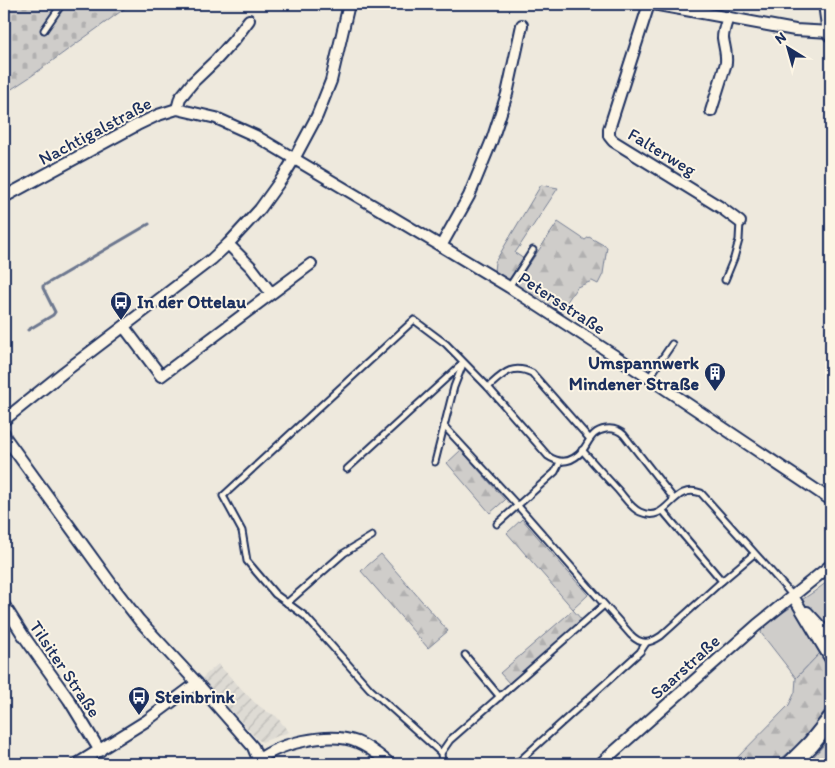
<svg xmlns="http://www.w3.org/2000/svg" width="835" height="768" viewBox="0 0 835 768" font-family="Itim,sans-serif">
<style>
.industrial{fill:url(#industrial-furrows)}
.grass{fill:#cfcdca;stroke:#757e94}
.forest{fill:url(#forest-firs);stroke:#757e94}
.cemetery{fill:url(#cemetery-stones);stroke:#757e94}
.lines{fill:none;stroke-linecap:round;stroke-linejoin:round}
.stream{stroke:#6c778f;stroke-width:3}
.lane-casing{stroke:#1b2f5e;stroke-width:9}
.street-casing{stroke:#1b2f5e;stroke-width:14}
.primary-casing{stroke:#1b2f5e;stroke-width:20}
.lane{stroke:#fcf5e5;stroke-width:5}
.street{stroke:#fcf5e5;stroke-width:10}
.primary{stroke:#fcf5e5;stroke-width:16}
.labels{text-anchor:middle;dominant-baseline:central;stroke-width:4;stroke-linejoin:round;paint-order:stroke}
.street-label{font-size:18px;fill:#1b2f5e;stroke:#fcf5e5}
.poi-label{font-size:18px;font-weight:bold;fill:#1b2f5e;stroke:#fcf5e5;text-anchor:start}
</style>
<defs>
<pattern id="industrial-furrows" width="10" height="10" patternUnits="userSpaceOnUse" patternTransform="scale(1.25)"><rect width="10" height="10" fill="#dedbd4"/><path d="M-1 1l2-2M0 10L10 0M9 11l2-2" fill="none" stroke="#bebcb8"/></pattern>
<pattern id="forest-firs" width="22" height="20" patternUnits="userSpaceOnUse" patternTransform="scale(1.25)"><rect width="22" height="20" fill="#cfcdca"/><path d="M5 1l3.5 6h-7zM16 11l3.5 6h-7z" fill="#b1b0b0"/></pattern>
<pattern id="cemetery-stones" width="16" height="16" patternUnits="userSpaceOnUse" patternTransform="scale(1.25)"><rect width="16" height="16" fill="#cfcdca"/><path d="M2 7V4a2 2 0 0 1 4 0v3zM10 15v-3a2 2 0 0 1 4 0v3z" fill="#b1b0b0"/></pattern>
</defs>
<rect width="100%" height="100%" fill="#eee9dd"/>
<filter id="ink" filterUnits="userSpaceOnUse"><feTurbulence type="fractalNoise" baseFrequency=".02" numOctaves="2"/><feDisplacementMap in="SourceGraphic" scale="10" xChannelSelector="R" yChannelSelector="G"/><feConvolveMatrix kernelMatrix="1 2 1 2 8 2 1 2 1" color-interpolation-filters="sRGB"/></filter>
<g filter="url(#ink)">
<!-- industrial -->
<polygon class="industrial" points="218,664 254,702 266,711 276,716 289,732 262,742 257,739 202,678"/>
<!-- grass -->
<g class="grass">
<path d="M 831,579 L 831,643 L 820,653 L 796,678 L 761,633 L 762,628 C 784,610 809,597 831,579 Z"/>
<polygon points="831,737 831,753 820,764 807,764"/>
</g>
<!-- forest -->
<g class="forest">
<polygon points="541,185 558,188 515,253 530,263 558,222 585,240 589,237 607,247 603,274 598,284 592,281 577,287 560,312 494,271 495,262"/>
<polygon points="461,450 505,500 490,513 447,463"/>
<polygon points="522,519 588,595 573,609 507,533"/>
<polygon points="381,554 448,631 428,648 361,571"/>
<polygon points="573,610 582,620 509,683 500,673"/>
<polygon points="820,653 826,662 831,676 831,701 816,723 795,747 775,764 731,764 789,705 795,692 796,678"/>
</g>
<!-- cemetery -->
<polygon class="cemetery" points="4,4 131,4 30,77 4,94"/>
<g class="lines">
<!-- stream -->
<g class="stream">
<polyline points="340,23 343,4"/>
<polyline points="324,85 328,73"/>
<polyline points="310,118 316,106"/>
<polyline points="28,330 53,315 55,312 43,288 43,286 149,224"/>
</g>
<!-- lane casing -->
<g class="lane-casing">
<g id="lane">
<polyline points="44,30 62,4"/>
<polyline points="725,280 734,258 739,240 740,222"/>
<polyline points="509,287 533,250"/>
<polyline points="649,378 672,344"/>
<path d="M 488,387 C 503,374 512,363 532,373 L 589,438"/>
<path d="M 444,426 L 518,506 L 631,635 C 641,645 649,644 661,636 L 722,581 L 754,554"/>
<path d="M 582,450 C 594,464 606,477 618,490 C 625,498 631,508 640,512 C 669,525 671,482 701,493 L 793,596"/>
<polyline points="435,462 454,387 463,364"/>
<polyline points="347,469 463,363"/>
<polyline points="663,511 722,581"/>
<polyline points="497,524 555,472 560,462"/>
<polyline points="287,603 344,553 372,536"/>
<polyline points="465,655 500,697"/>
<path d="M 441,753 L 370,689 L 305,616 L 275,594 L 247,561 L 242,531 L 223,496 L 414,320 L 446,344 L 488,387 L 548,456 C 561,465 573,462 583,450 C 590,440 592,431 606,429 C 613,428 619,430 624,435 L 674,499"/>
<polyline points="442,764 441,753 450,740 604,605"/>
<polyline points="516,764 640,652 646,643"/>
</g>
</g>
<!-- street casing -->
<g class="street-casing">
<g id="street">
<polyline points="649,4 609,129 609,136 613,141 720,207 740,222"/>
<polyline points="653,4 795,30 831,32"/>
<polyline points="177,109 180,98 193,82 216,60 234,40 249,20"/>
<path d="M 711,111 L 726,63 C 727,54 724,46 723,38 C 723,31 726,24 728,17"/>
<polyline points="4,197 137,125 158,115 177,109 216,118 256,136 441,246 509,287 649,378 831,500"/>
<polyline points="228,244 251,267 271,293"/>
<polyline points="441,246 469,196 492,140 507,94 522,25"/>
<polyline points="124,327 161,376 311,264"/>
<polyline points="4,420 64,372 212,259 228,244 260,209 283,177 294,159 317,116 331,81 349,4"/>
<polyline points="4,433 5,437 115,589 139,620 197,683 253,747 260,764"/>
<polyline points="793,596 831,660"/>
<polyline points="4,605 23,635 69,700 100,751"/>
<polyline points="807,612 831,638"/>
<polyline points="77,764 146,721 197,683"/>
<path d="M 254,764 C 275,743 330,731 357,742 C 370,747 380,756 390,764"/>
<polyline points="600,764 757,625 831,565"/>
</g>
</g>
<!-- primary casing -->
<g class="primary-casing">
<g id="primary">
<polyline points="827,4 831,33"/>
<polyline points="791,764 811,744 831,719"/>
</g>
</g>
<!-- lane -->
<use href="#lane" class="lane"/>
<!-- street -->
<use href="#street" class="street"/>
<!-- primary -->
<use href="#primary" class="primary"/>
</g>
</g>
<!-- icons -->
<defs>
<g id="bus-pin" transform="scale(1.125)"><path d="M0 17L-7.5 6A9.5 9.5 0 1 1 7.5 6Z" fill="#1b2f5e" stroke="#fcf5e5"/><path d="M-5-6H5V4H4V6H2V4H-2V6H-4V4H-5ZM-3.5-4V0h7V-4ZM-3.5 1.2v1.5H-2V1.2ZM2 1.2v1.5H3.5V1.2Z" fill="#fff"/></g>
<g id="building-pin" transform="scale(1.125)"><path d="M0 17L-7.5 6A9.5 9.5 0 1 1 7.5 6Z" fill="#1b2f5e" stroke="#fcf5e5"/><path d="M-4-6H4V6H1V3H-1V6H-4ZM-2.5-4.3h1.7v1.8h-1.7ZM.8-4.3h1.7v1.8H.8ZM-2.5-1h1.7V.8h-1.7ZM.8-1h1.7V.8H.8Z" fill="#fff"/></g>
</defs>
<g fill-rule="evenodd">
<use href="#bus-pin" x="121" y="302"/>
<use href="#building-pin" x="715" y="373"/>
<use href="#bus-pin" x="139" y="697"/>
</g>
<g class="labels">
<!-- street labels -->
<g class="street-label">
<text transform="translate(95 131) rotate(-28)">Nachtigalstraße</text>
<text transform="translate(662 152) rotate(31)">Falterweg</text>
<text transform="translate(562 303) rotate(33)">Petersstraße</text>
<text transform="translate(685 667) rotate(-42)">Saarstraße</text>
<text transform="translate(65 669) rotate(56)">Tilsiter Straße</text>
</g>
<!-- poi labels -->
<g class="poi-label">
<text x="137" y="302">In der Ottelau</text>
<text x="699" y="363" text-anchor="end">Umspannwerk<tspan x="699" dy="21">Mindener Straße</tspan></text>
<text x="155" y="697">Steinbrink</text>
</g>
</g>
<!-- margin -->
<rect width="835" height="768" fill="none" stroke="#fcf5e5" stroke-width="20"/>
<rect x="10" y="10" width="815" height="748" fill="none" stroke="#1b2f5e" stroke-width="2" filter="url(#ink)"/>
<!-- north arrow -->
<g transform="translate(788 48) rotate(323)" stroke="#fcf5e5" stroke-width="4" paint-order="stroke">
<path d="M0-4L9 19L0 12L-9 19Z" fill="#1b2f5e"/>
<text y="-8" font-size="14" font-weight="bold" text-anchor="middle" fill="#1b2f5e">N</text>
</g>
</svg>
